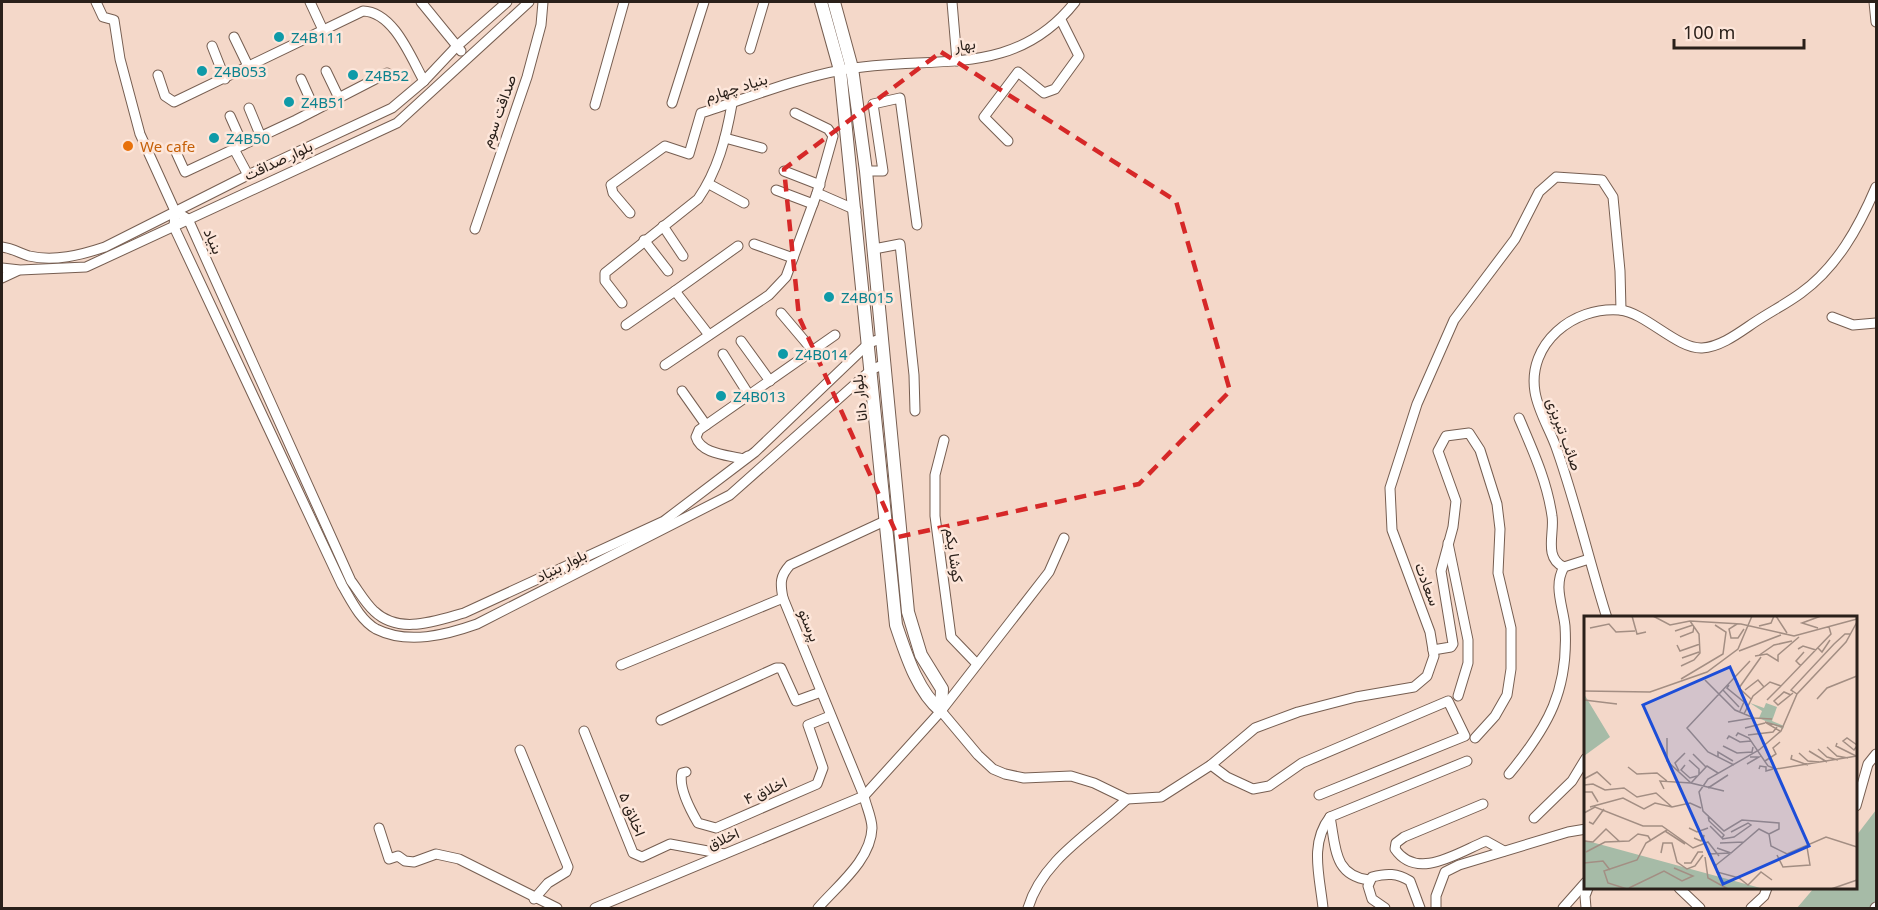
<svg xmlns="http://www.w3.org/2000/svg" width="1878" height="910" viewBox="0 0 1878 910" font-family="'Noto Sans',Vazirmatn,sans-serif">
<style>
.green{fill:#a6bba7}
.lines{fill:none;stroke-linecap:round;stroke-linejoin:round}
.minor-casing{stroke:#765e51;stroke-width:11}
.tertiary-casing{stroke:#765e51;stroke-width:14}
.minor{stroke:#fff;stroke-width:9}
.tertiary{stroke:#fff;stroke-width:12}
.marked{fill:none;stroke:#d62828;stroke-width:4.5;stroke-dasharray:12 8;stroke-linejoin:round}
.culture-dot{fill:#0f9aa8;stroke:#fde6da;stroke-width:2}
.food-dot{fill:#e8710a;stroke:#fde6da;stroke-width:2}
.labels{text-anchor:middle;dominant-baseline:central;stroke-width:5;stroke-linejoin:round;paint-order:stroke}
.culture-label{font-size:15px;fill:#0d838f;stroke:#fde6da;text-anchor:start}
.street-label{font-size:15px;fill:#2a201a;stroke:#fde6da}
.food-label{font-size:15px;fill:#c56008;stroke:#fde6da;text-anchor:start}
.inset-road{fill:none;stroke:#a38e83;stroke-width:1.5}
.view{fill:#1d4ed8;fill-opacity:0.15;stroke:#1d4ed8;stroke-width:3}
.inset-edge{fill:none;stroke:#2a201a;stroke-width:3}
</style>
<rect width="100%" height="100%" fill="#f4d8c9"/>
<!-- green -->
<polygon class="green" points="1876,810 1876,908 1797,908 1814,888 1856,888 1856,836"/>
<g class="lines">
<!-- minor casing -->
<g class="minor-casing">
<g id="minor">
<path d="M 96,2 L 103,17 L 114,20 L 120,59 L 140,134 L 175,211 L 188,219 L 351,581 C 358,590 365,603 374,611 C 399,635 435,621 464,613 L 664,521 L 755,452 L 869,343 L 880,339"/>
<polyline points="310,2 323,30"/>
<polyline points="421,2 461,51"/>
<polyline points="952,2 957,61"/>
<polyline points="1874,2 1876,22"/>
<polyline points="234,37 249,68"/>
<polyline points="212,46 225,79"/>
<polyline points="750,49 764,2"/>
<polyline points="326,71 339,98"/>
<path d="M 158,75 L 165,96 L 174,102 L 363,11 C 394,12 411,58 424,81"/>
<polyline points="301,79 315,110"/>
<polyline points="672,103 704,2"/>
<polyline points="595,105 624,2"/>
<polyline points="249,108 261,137"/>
<polyline points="230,116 243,145"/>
<polyline points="725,138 762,148"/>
<polyline points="1008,141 984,117 1018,72 1044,93 1055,89 1079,56 1061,20"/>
<polyline points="234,149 248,175"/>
<polyline points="175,150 185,172 296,120 387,73"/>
<polyline points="784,171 820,185"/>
<polyline points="866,171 883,171 873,104 900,98 917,225"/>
<polyline points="709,184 744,203"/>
<polyline points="776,190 813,204"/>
<polyline points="817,193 856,210"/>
<path d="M 175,211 L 174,227 L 342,585 C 351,600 360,620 376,629 C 408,645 446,635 477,624 L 730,495 L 871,370 L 882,365"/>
<path d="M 630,213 L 613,193 L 611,185 L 665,146 L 689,154 L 701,113 C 745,99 797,78 842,70 C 929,53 1012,82 1075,2"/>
<polyline points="663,226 683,256"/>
<polyline points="475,229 527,77 541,25 543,2"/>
<polyline points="644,240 668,271"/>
<polyline points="754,244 793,258"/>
<path d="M 2,247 C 11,248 20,253 29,256 C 54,262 81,255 105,247 L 248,175 L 392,108 L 424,81 L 457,46 L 507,2"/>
<polyline points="874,249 900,244 914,375 915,411"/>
<polyline points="2,268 20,270 86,267 397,123 529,2"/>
<polyline points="2,278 17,271"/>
<polyline points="675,291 738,246"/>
<path d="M 622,303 L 605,281 L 605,273 L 698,199 C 718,170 726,138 732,104"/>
<polyline points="781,313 814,352"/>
<polyline points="1832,317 1853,325 1876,323"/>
<polyline points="626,325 675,291 709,335"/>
<polyline points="741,341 770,381"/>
<polyline points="723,354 749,395"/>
<polyline points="665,365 769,295 786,277 817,193 833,136 828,129 795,113"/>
<polyline points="682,391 706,425"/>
<path d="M 1519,418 C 1533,451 1547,481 1552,516 C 1555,532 1543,558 1564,567"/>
<polyline points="944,440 935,475 935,516 951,637 977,664"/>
<path d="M 748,456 L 743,459 C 728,455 701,454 696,437 L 699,430 L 835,335"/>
<polyline points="1448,543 1468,640 1468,663 1458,696"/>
<path d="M 1607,618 C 1589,561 1576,503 1556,447 C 1550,430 1538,411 1535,392 C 1527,344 1573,306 1620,310 C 1646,313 1677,349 1702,348 C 1721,347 1740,332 1755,322 C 1770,312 1786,304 1801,293 C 1837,267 1859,227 1876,187"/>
<polyline points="1433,650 1451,647 1453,644 1441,571 1453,527 1456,501 1438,451 1446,436 1469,433 1480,450 1497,504 1500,529 1498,573 1511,628 1511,669 1507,695 1495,716 1475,738"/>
<polyline points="621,665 783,598"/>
<polyline points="941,711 978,755 993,769 1005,774 1024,778 1071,776 1094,783 1127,799 1161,797 1211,765 1255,728 1298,712 1356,697 1414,687 1427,676 1434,656 1430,632 1392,530 1390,488 1417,404 1454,320 1515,239 1539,192 1556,177 1602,180 1613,197 1620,271 1621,310"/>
<polyline points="661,720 776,668 781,668 796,701 821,692"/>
<polyline points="584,731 633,853 642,857 670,844 724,854"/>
<polyline points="520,750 568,867 566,872 548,883 534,899"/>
<polyline points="1211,765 1227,777 1253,789 1269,786 1302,763 1448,701 1465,736 1319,795"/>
<path d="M 686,772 L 682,773 C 678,787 691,811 698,823 L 716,828 L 817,784 L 823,768 L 808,725 L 830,716"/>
<path d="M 1509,774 C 1548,727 1569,690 1565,626 C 1563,606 1553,586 1564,567 L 1589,559"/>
<path d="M 1483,804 L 1404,837 L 1396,843 L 1395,849 C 1417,881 1457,853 1486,841 L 1504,851"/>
<polyline points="1856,806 1868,764 1876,754"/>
<polyline points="1534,818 1572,781 1586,758"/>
<polyline points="379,828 389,859 398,856 405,861 414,862 436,854 459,859 557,908"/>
<path d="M 1369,880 C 1333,875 1336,847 1330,817 L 1467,761"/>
<polyline points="1679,888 1700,908"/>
<polyline points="595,908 864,796 941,711 1049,572 1064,538"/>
<path d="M 818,908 C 837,886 871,860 872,828 C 872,818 866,806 864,796 L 783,598 C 780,583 780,576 790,565 L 887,520"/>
<path d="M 1028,908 C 1042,860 1092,832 1127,799"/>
<path d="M 1323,908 C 1320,877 1309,844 1330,817"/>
<path d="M 1385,908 L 1372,899 L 1368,886 L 1372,877 C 1387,873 1397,873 1410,881 L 1420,908"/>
<polyline points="1436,908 1436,896 1445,872 1459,865 1568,832 1586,829"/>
<polyline points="1563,908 1586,882"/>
<polyline points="1586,908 1585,896 1588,888"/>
<polyline points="1751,908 1764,896 1767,888"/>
<polyline points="1875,908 1876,907"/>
</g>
</g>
<!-- tertiary casing -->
<g class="tertiary-casing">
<g id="tertiary">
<path d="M 821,2 L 840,70 L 896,625 C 906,654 917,691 941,711"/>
<polyline points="834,2 852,68 866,171 908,612 921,655 942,689 941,711"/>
</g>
</g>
<!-- minor -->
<use href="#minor" class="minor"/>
<!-- tertiary -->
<use href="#tertiary" class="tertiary"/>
</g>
<!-- marked area -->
<path class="marked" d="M 941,52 L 1176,201 L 1230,391 L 1139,484 L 898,537 L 799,317 L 784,169 Z"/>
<!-- markers -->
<g class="culture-dot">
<circle cx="279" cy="37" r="6"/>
<circle cx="202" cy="71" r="6"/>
<circle cx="353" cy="75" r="6"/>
<circle cx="289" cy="102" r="6"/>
<circle cx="214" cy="138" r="6"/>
<circle cx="829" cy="297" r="6"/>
<circle cx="783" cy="354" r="6"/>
<circle cx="721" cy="396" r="6"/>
</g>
<circle class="food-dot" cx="128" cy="146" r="6"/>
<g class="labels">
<!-- culture labels -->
<g class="culture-label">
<text x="291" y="37">Z4B111</text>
<text x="214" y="71">Z4B053</text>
<text x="365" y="75">Z4B52</text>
<text x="301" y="102">Z4B51</text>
<text x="226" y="138">Z4B50</text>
<text x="841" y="297">Z4B015</text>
<text x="795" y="354">Z4B014</text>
<text x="733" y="396">Z4B013</text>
</g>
<!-- street labels -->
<g class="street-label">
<text transform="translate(965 44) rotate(-7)">بهار</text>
<text transform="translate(736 87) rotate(-17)">بنیاد چهارم</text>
<text transform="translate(498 111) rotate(-70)">صداقت سوم</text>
<text transform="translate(278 160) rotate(-25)">بلوار صداقت</text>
<text transform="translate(214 241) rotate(66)">بنیاد</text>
<text transform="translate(859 398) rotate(-96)">بلوار دانا</text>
<text transform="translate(1565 434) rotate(70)">صائب تبریزی</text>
<text transform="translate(955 555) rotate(82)">کوشا یکم</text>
<text transform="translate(561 565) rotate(-27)">بلوار بنیاد</text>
<text transform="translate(1428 584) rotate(69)">سعادت</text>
<text transform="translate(810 625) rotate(68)">پرستو</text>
<text transform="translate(765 790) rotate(-24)">اخلاق ۴</text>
<text transform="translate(633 814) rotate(68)">اخلاق ۵</text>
<text transform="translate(723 838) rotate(-23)">اخلاق</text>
</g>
<!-- food labels -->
<g class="food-label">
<text x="140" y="146">We cafe</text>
</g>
</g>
<!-- overview -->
<g transform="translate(1584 616)">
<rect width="273" height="273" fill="#f4d8c9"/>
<path d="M 0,78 L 26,121 L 0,140 ZM 166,87 L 180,92 L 182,87 L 193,91 L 188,105 L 200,110 L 199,113 L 175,102 L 178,95 ZM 0,224 L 180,273 L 0,273 Z" fill="#a6bba7"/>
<path class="inset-road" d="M 48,0 L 53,18 L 62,16M 69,0 L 86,9 L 106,5 L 157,8 L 210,20 L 273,3M 121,0 L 145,0M 192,0 L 203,17M 153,8 L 145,13 L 147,22 L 154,22 L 160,13M 175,10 L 187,7 L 190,0M 6,12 L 25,8 L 32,16 L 51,15M 234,12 L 218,7 L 237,0M 91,15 L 109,9M 96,21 L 109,16 L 110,10M 93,29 L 96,35 L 116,28M 234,32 L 238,36 L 246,24M 214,33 L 219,30 L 232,34M 155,35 L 197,19M 171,40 L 183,38 L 194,45 L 194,39 L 215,21M 174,40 L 190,29 L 208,25M 98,42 L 115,36M 97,50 L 110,44 L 116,37 L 115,18 L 106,5M 217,50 L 212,45 L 220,36M 97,63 L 139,38 L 142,16 L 131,9M 121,64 L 151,94 L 170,102 L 188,103M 145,69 L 143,72 L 160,86 L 156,95M 139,74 L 155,91M 161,74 L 174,64 L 180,71M 0,75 L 66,76 L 123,56 L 154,33 L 168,0M 213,78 L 207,74 L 250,28 L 261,18 L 266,18M 207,79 L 200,76 L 190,85 L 194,89 L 209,77M 167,83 L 155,72 L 177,41M 233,83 L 243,72 L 273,60M 0,84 L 33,88M 183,84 L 197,70M 160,98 L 169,80 L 186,66 L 197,70 L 247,18 L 245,11M 144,106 L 169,102M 161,112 L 181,107M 196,115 L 181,106 L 199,111M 164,119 L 189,116 L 193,111M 152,120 L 154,117 L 165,122 L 184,150 L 192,153 L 273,140M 83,122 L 83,145 L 107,167 L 140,175M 143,123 L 145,120 L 156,126 L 167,125M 253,127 L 252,130 L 272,140M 273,129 L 263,122 L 259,125 L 270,134 L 273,130M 139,130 L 153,137 L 168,136 L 169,131M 243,131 L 253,140 L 264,142M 234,133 L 243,141 L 254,144M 225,135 L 243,146M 215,137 L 224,145 L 235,146M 109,138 L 122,151M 208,139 L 207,143 L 224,149M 134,141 L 134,136 L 149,145M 105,144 L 115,153 L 115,158M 181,145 L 192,138 L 189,132 L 196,126M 163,148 L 175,141 L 166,141M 101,149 L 97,154 L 106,162 L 113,160M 150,149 L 124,136 L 103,112 L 166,45M 44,151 L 53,158 L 73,157 L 83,165M 175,153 L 176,150 L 182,151 L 182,155 L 189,153M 95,155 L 91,147 L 101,137M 0,163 L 13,156 L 27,169M 107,167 L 123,150 L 134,157M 0,169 L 9,168 L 21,174 L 40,172 L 53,181 L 72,177 L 88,191M 124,172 L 144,159M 80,173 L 76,165 L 107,167M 0,176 L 8,176 L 14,186M 6,191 L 39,182 L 60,193 L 71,187 L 88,191 L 106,187 L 117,192M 0,197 L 11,191 L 59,210 L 78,210 L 109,232 L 124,226 L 135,240M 124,199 L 125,205 L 140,219 L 138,222 L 126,210M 5,206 L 9,208 L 20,193M 105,212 L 113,216 L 124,212M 81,215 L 101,228M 185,218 L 195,213 L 195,207 L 158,204 L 140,215 L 119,195 L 115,176 L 124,163 L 175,134 L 197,115 L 213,78 L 262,26 L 273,6M 185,218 L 187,230 L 203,238 L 242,221 L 273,231M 110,222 L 117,225 L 120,219 L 119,225M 138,223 L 150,221 L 167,209 L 164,207 L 147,216M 0,225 L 9,226 L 22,213 L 36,226M 136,227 L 160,226M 133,232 L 147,237 L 132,249 L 133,256 L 155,262 L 164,269 L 177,256 L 188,264M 2,236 L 21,226 L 45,225 L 54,218 L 64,220 L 67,225M 77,237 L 79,227 L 88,227 L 93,246 L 103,253 L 111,250 L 119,239M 124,238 L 147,237 L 175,213 L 185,218M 193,239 L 199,251 L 226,249 L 223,231M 121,241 L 124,262 L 144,273M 0,247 L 19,245 L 26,254M 100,247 L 107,247 L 114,236 L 119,236M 45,272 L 80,255 L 98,265 L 109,260 L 90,252M 43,273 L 24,267 L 20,255 L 53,244 L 62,227 L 83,214M 247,273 L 273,264"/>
<path class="view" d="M 146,51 L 225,230 L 139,268 L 59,89 Z"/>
<rect width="273" height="273" class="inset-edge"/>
</g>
<!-- border -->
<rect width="1878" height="910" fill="none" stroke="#2a201a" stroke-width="6"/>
<!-- scale -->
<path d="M1674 39v9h130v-9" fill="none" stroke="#2a201a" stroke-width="3"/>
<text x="1683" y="39" font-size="18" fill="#2a201a" stroke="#fde6da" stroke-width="4.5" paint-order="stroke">100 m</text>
</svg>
